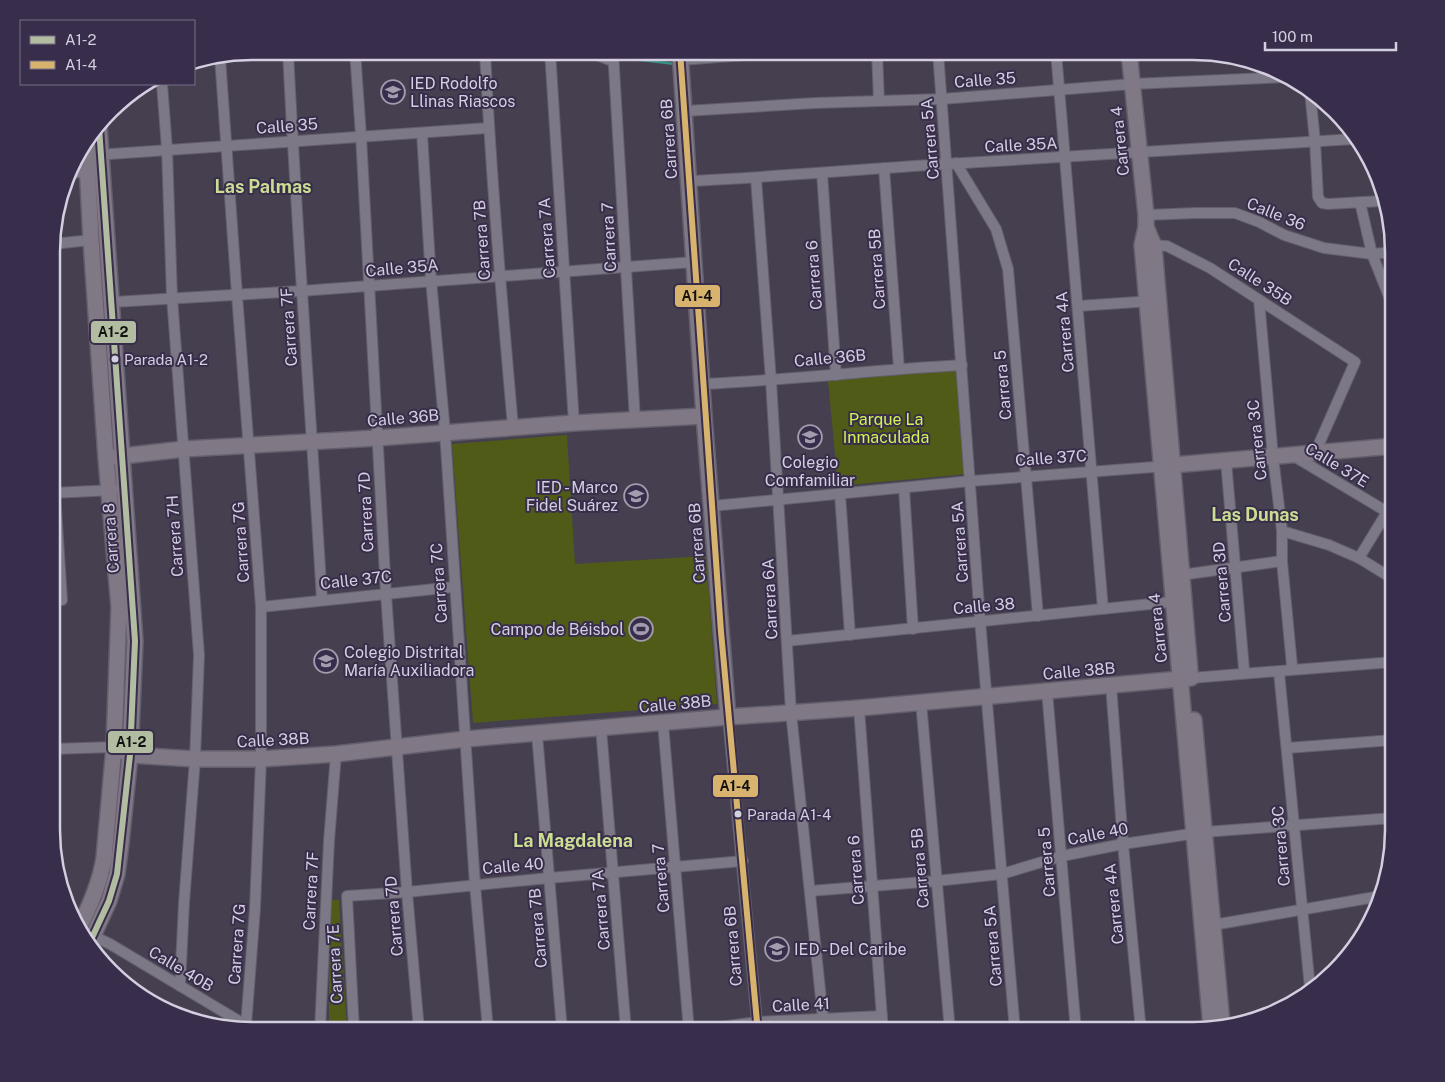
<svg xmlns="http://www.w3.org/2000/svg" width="1445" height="1082" viewBox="0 0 1445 1082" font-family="'Public Sans',sans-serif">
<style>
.green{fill:#4f5b17}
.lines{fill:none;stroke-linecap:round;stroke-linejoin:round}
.stream{stroke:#368d81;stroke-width:2.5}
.street-casing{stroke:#635e6c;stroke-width:12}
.secondary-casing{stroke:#635e6c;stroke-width:18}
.street{stroke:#7c7885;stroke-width:10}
.secondary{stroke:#807885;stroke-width:15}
.bus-1-casing{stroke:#382e4b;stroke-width:10}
.bus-2-casing{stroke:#382e4b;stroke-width:10}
.bus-1{stroke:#b2bca0;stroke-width:6}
.bus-2{stroke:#d8b36e;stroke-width:6}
.bus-dot{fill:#d4cee1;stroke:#382e4b;stroke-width:2}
.labels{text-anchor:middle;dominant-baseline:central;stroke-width:4;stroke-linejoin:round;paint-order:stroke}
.bus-label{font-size:15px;fill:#d4cee1;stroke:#382e4b;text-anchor:start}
.street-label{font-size:16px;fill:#d4cee1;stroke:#382e4b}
.poi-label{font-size:16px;fill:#d4cee1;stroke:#382e4b;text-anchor:start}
.park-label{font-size:16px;fill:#d2f354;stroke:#382e4b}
.neighbourhood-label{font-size:18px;font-weight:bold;fill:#cadd92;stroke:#382e4b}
.rim{fill:none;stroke:#d4cee1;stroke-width:2.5}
.line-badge{stroke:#382e4b;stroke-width:2}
.pale-badge-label{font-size:14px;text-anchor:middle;font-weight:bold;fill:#111}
</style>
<rect width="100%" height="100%" fill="#453f4f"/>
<!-- green -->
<g class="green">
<polygon points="958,369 967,474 838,486 828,381"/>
<polygon points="567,435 575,564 706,556 717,704 473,723 452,444"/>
<polygon points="329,900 339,900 347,1030 329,1030"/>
</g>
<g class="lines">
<!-- stream -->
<g class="stream">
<polyline points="616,57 675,64"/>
<polyline points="786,1031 791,1024"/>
</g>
<!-- street casing -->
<g class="street-casing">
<g id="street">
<path d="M 288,51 C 297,235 311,417 322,600"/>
<polyline points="355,51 361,136 386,594 407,892 419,1030"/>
<path d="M 485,51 C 491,177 502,302 513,427"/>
<polyline points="550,51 574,423"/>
<polyline points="586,51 613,61"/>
<polyline points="613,51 635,420"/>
<polyline points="877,52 879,101"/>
<polyline points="938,52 980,620 1015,1031"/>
<polyline points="1056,52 1103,609"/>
<polyline points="220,57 237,295 261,607 261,759 255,908 246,1026"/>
<polyline points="681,60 797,51"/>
<polyline points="162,84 167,149 172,297 199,655 195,759 184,903 180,986"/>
<polyline points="1310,92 1315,141 1318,197 1322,203 1328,204 1382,201"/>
<polyline points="685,111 815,103 942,99 1132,84 1287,77"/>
<polyline points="422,133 431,280 445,432 475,885 488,1030"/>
<polyline points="96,155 488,128"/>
<polyline points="956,163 996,229 1008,269 1038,616"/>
<polyline points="884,168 899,369"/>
<polyline points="71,173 93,171"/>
<polyline points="822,173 836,375"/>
<polyline points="756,178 771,381 791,712 823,1018"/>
<path d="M 690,181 C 776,177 861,169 947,164 C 1082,155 1218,147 1354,139"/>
<polyline points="1360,202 1372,254 1394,309"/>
<polyline points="1146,215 1196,213 1235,213 1259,222 1284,235 1324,248 1372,254 1394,252"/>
<polyline points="53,244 91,240"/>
<polyline points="1148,245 1167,246 1210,268 1355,362 1315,453"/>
<polyline points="1259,300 1273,457 1282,531 1282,561 1292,666"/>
<polyline points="113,302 301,291 694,262"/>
<polyline points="1078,306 1152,301"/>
<path d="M 702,384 C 789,380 875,370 962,365"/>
<polyline points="1292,455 1394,516"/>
<polyline points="1226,461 1244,669"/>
<polyline points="904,488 913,629"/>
<polyline points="52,493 114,490"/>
<polyline points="840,494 850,635"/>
<polyline points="712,506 971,481 1167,466"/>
<polyline points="1282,531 1329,545 1359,558 1393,579"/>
<polyline points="1359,558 1387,512"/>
<polyline points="1181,575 1282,561"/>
<polyline points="52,601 62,600 55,493"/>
<polyline points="261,607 454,587"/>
<polyline points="787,641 1180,601"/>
<polyline points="1279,672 1310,988"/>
<polyline points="1191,678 1393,662"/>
<polyline points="1111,685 1123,844 1141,1031"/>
<polyline points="1047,691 1076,1031"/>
<polyline points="921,702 950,1031"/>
<polyline points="859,708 883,1031"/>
<polyline points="728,717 757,1022 756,1031"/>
<polyline points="663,723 689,1031"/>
<polyline points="601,728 626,1031"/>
<polyline points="537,734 562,1030"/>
<polyline points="1287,748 1393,740"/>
<polyline points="52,749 114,747"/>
<polyline points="810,891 936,881 1002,874 1062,856 1123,844 1204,832 1393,818"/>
<polyline points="1207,926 1381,896"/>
<polyline points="87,933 110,944 254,1030"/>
<polyline points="817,1019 817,1031"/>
<polyline points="320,1030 329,841 336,754"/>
<polyline points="354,1030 347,896 407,892 549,878 743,861"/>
<polyline points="691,1031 757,1022 882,1016"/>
</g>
</g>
<!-- secondary casing -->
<g class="secondary-casing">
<g id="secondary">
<polyline points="680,51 704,416 728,717"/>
<polyline points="1129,52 1146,215 1146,227 1142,245 1211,1027"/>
<polyline points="1146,227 1154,246 1190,672"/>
<polyline points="114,457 184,449 377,438 574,423 704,416"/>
<polyline points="1173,465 1394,446"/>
<polyline points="1194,720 1222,1024"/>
<polyline points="114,747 130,755 195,759 261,759 336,754 466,739 728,717 859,708 1191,678"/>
<path d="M 79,928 C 90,905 100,883 104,858 L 114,747 L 119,607 L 106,458 L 91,240 L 86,142"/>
<polyline points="90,942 109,901 117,874 121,843 130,755 135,641 99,126"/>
</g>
</g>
<!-- street -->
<use href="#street" class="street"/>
<!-- secondary -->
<use href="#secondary" class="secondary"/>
<!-- bus-1 casing -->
<g class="bus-1-casing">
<polyline id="bus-1" points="90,942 109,901 117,874 130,755 135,641 99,127"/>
</g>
<!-- bus-2 casing -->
<g class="bus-2-casing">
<polyline id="bus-2" points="680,51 721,632 757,1022 756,1031"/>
</g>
<!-- bus-1 -->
<use href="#bus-1" class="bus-1"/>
<!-- bus-2 -->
<use href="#bus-2" class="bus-2"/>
</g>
<!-- icons -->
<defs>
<g id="school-ring" transform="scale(1.25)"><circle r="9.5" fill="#382e4b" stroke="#a29cae" stroke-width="1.5"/><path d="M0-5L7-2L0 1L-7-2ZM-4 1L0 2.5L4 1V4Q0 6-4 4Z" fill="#a29cae"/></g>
<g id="stadium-ring" transform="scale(1.25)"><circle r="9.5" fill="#382e4b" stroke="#a29cae" stroke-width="1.5"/><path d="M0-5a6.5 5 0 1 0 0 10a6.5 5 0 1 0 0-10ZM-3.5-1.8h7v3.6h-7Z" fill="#a29cae"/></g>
</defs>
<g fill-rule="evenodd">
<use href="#school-ring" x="393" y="92"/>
<use href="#school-ring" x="810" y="437"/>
<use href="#school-ring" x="636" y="496"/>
<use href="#stadium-ring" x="641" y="629"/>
<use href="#school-ring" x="326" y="661"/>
<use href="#school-ring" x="777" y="949"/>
</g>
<!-- markers -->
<g class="bus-dot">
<circle cx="115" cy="359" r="4.5"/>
<circle cx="738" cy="814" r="4.5"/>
</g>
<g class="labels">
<!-- bus labels -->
<g class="bus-label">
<text x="124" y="359">Parada A1-2</text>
<text x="747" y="814">Parada A1-4</text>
</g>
<!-- street labels -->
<g class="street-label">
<text transform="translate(985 80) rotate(-4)">Calle 35</text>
<text transform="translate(287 126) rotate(-4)">Calle 35</text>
<text transform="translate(669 139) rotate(-94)">Carrera 6B</text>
<text transform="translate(930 139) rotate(-95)">Carrera 5A</text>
<text transform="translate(1120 141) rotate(-96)">Carrera 4</text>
<text transform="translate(1021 145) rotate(-3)">Calle 35A</text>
<text transform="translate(1276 214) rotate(22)">Calle 36</text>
<text transform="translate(609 237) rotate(-93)">Carrera 7</text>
<text transform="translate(547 238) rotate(-94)">Carrera 7A</text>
<text transform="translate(482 240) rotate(-94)">Carrera 7B</text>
<text transform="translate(402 268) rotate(-5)">Calle 35A</text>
<text transform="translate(877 269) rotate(-94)">Carrera 5B</text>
<text transform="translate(814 275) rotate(-94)">Carrera 6</text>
<text transform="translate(1260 282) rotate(33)">Calle 35B</text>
<text transform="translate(289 327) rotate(-94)">Carrera 7F</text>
<text transform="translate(1065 332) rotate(-95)">Carrera 4A</text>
<text transform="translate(830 358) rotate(-5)">Calle 36B</text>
<text transform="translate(1003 385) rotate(-95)">Carrera 5</text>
<text transform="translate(403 418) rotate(-5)">Calle 36B</text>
<text transform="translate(1257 440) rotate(-96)">Carrera 3C</text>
<text transform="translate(1051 458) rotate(-4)">Calle 37C</text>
<text transform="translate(1337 465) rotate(31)">Calle 37E</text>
<text transform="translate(366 512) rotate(-93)">Carrera 7D</text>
<text transform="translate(175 536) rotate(-94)">Carrera 7H</text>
<text transform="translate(111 538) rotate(-94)">Carrera 8</text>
<text transform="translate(241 542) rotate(-94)">Carrera 7G</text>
<text transform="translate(960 542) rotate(-94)">Carrera 5A</text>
<text transform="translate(697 543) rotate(-94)">Carrera 6B</text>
<text transform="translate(356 580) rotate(-6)">Calle 37C</text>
<text transform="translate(1222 582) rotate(-95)">Carrera 3D</text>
<text transform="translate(439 583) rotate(-94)">Carrera 7C</text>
<text transform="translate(770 599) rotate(-93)">Carrera 6A</text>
<text transform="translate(984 606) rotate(-5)">Calle 38</text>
<text transform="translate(1158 628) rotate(-96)">Carrera 4</text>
<text transform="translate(1079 671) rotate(-5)">Calle 38B</text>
<text transform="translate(675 704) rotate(-5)">Calle 38B</text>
<text transform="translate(273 740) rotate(-3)">Calle 38B</text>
<text transform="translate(1098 834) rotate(-11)">Calle 40</text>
<text transform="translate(1281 846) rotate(-95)">Carrera 3C</text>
<text transform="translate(1047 862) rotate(-95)">Carrera 5</text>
<text transform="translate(513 866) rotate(-5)">Calle 40</text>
<text transform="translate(920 868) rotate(-95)">Carrera 5B</text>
<text transform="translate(856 870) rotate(-94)">Carrera 6</text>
<text transform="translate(661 878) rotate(-95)">Carrera 7</text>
<text transform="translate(311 891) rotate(-87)">Carrera 7F</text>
<text transform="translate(1114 904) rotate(-96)">Carrera 4A</text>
<text transform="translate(601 910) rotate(-95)">Carrera 7A</text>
<text transform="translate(394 916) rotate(-95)">Carrera 7D</text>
<text transform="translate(538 928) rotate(-95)">Carrera 7B</text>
<text transform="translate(237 944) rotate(-86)">Carrera 7G</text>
<text transform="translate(733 946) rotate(-95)">Carrera 6B</text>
<text transform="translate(993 946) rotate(-95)">Carrera 5A</text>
<text transform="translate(335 964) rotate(-93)">Carrera 7E</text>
<text transform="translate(181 969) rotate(31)">Calle 40B</text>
<text transform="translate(801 1005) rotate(-3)">Calle 41</text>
</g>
<!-- poi labels -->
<g class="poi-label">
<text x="410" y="83">IED Rodolfo<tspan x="410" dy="18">Llinas Riascos</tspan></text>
<text x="810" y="462" text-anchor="middle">Colegio<tspan x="810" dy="18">Comfamiliar</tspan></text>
<text x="618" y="487" text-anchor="end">IED - Marco<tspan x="618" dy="18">Fidel Suárez</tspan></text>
<text x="624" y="629" text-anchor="end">Campo de Béisbol</text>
<text x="344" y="652">Colegio Distrital<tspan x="344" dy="18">María Auxiliadora</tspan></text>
<text x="794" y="949">IED - Del Caribe</text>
</g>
<!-- park labels -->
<g class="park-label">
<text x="886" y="419">Parque La<tspan x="886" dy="18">Inmaculada</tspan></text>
</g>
<!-- neighbourhood labels -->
<g class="neighbourhood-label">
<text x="263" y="186">Las Palmas</text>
<text x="1255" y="514">Las Dunas</text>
<text x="573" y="840">La Magdalena</text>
</g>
</g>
<!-- crop -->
<path d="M0 0H1445V1082H0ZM252 60H1193A192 192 0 0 1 1385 252V830A192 192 0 0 1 1193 1022H252A192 192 0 0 1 60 830V252A192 192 0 0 1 252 60Z" fill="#382e4b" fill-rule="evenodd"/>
<path class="rim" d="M252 60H1193A192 192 0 0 1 1385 252V830A192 192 0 0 1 1193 1022H252A192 192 0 0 1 60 830V252A192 192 0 0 1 252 60Z"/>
<g class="line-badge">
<rect x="674" y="284" width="47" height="24" rx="5" fill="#d8b36e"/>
<rect x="90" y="320" width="47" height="24" rx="5" fill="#b2bca0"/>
<rect x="107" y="730" width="47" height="24" rx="5" fill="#b2bca0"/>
<rect x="712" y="774" width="47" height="24" rx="5" fill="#d8b36e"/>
</g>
<g class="pale-badge-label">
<text x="697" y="301">A1-4</text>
<text x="113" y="337">A1-2</text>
<text x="131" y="747">A1-2</text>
<text x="735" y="791">A1-4</text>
</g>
<!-- legend -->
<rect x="20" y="20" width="175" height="65" fill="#382e4b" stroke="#766e87"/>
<rect x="30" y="36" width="25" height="8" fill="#b2bca0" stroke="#766e87"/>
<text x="65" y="45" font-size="15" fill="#d4cee1">A1-2</text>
<rect x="30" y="61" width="25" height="8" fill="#d8b36e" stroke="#766e87"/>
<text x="65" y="70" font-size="15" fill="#d4cee1">A1-4</text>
<!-- scale -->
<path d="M1265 42v8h131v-8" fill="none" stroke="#d4cee1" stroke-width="2.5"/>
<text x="1272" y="42" font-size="15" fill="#d4cee1" stroke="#382e4b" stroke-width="4" paint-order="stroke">100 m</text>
</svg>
